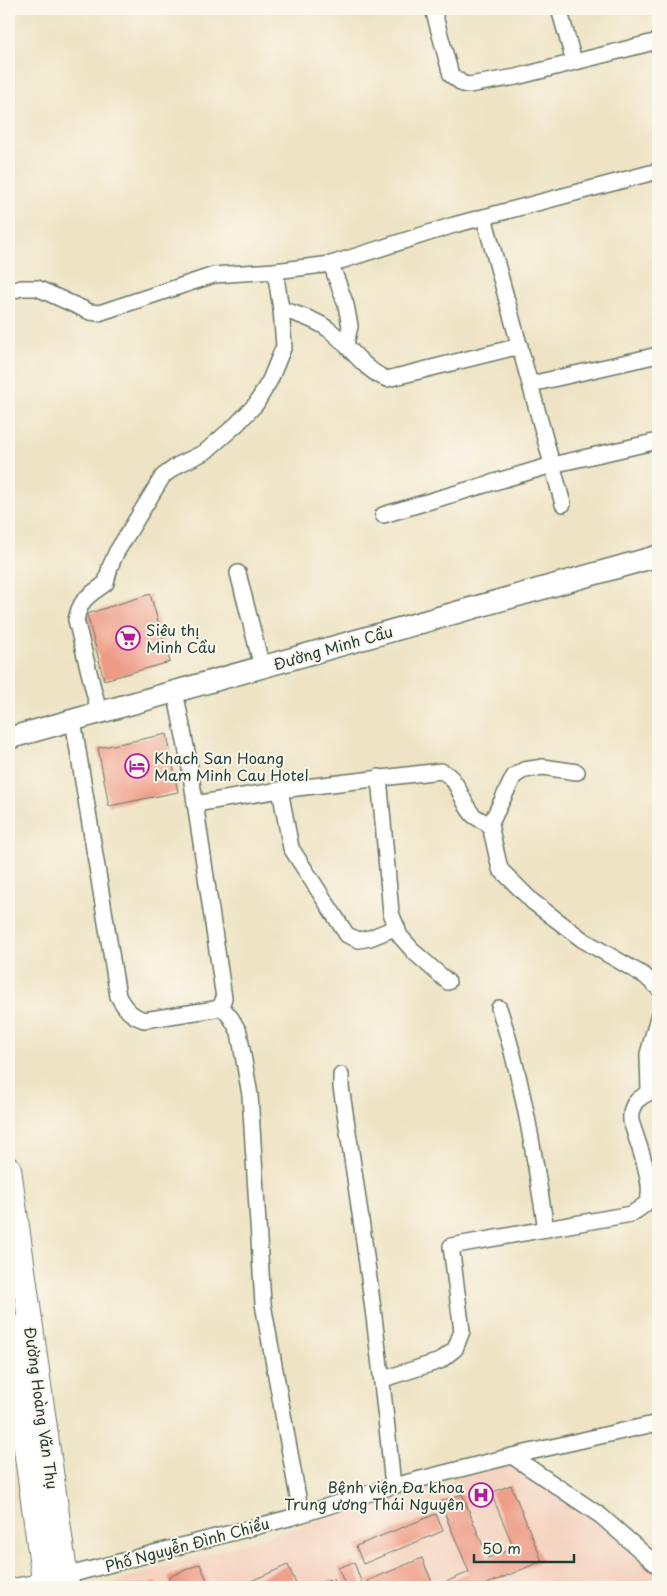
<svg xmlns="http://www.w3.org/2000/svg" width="667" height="1596" viewBox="0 0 667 1596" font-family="'Playpen Sans',sans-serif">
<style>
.built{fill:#f4d3c0}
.building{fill:#ed9a84}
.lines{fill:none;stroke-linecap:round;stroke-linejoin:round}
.street-casing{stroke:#677766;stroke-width:18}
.secondary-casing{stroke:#677766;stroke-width:24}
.primary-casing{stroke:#677766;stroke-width:26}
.street{stroke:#fff;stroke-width:15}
.secondary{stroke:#fff;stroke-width:21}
.primary{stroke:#fff;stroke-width:24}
.labels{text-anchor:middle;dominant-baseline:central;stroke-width:4;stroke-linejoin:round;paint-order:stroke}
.poi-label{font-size:15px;fill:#1f3d34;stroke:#fbf7ec;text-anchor:start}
.street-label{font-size:15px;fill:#1f3d34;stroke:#fbf7ec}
</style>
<rect width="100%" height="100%" fill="#fbf7ec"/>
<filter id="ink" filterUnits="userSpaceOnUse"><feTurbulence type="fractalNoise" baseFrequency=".02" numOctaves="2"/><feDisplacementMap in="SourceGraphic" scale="10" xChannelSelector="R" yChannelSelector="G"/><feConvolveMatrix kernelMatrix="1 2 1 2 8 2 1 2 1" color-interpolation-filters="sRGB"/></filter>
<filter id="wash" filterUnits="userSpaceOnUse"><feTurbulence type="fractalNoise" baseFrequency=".0096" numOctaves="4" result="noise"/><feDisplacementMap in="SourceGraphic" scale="20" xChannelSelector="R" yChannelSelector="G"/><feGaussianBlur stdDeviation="1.12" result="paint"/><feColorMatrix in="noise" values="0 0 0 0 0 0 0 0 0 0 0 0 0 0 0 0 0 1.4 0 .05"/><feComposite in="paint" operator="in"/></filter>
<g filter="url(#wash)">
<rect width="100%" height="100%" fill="#eee3c4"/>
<!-- built -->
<polygon class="built" points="511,1462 604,1527 658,1574 658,1587 104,1587 103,1586"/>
<g id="blocks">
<!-- building -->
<g class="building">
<polygon points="150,594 170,662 104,680 87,614"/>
<polygon points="167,734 178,792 109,806 98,748"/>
<polygon points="511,1485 542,1561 480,1587 434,1587 469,1572 440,1502 462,1494 488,1558 514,1548 491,1493"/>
<polygon points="436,1514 443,1531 363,1564 356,1546"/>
<polygon points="422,1558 434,1587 415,1587 413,1583 403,1587 369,1587 367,1581"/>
<polygon points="354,1562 363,1587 346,1587 338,1568"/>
<polygon points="200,1564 210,1587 172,1587 168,1577"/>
<polygon points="288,1565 296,1584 288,1587 237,1587"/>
<polygon points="333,1579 336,1587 312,1587"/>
<polygon points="156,1582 157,1587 134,1587 134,1586"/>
</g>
</g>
</g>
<g filter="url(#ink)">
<use href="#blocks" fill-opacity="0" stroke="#677766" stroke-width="1"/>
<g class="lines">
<!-- street casing -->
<g class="street-casing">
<g id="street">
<polyline points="433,9 451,75 463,84 469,85 516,77 658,41"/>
<polyline points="559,9 574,61"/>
<polyline points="484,217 563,504"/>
<polyline points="331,264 346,305 350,326 346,344"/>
<polyline points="9,292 21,288 37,288 90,312 99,313 214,275 275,271 331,264 454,225 658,171"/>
<path d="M 281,309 C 296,314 315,319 328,329 C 348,343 364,371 387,379 L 520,346"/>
<polyline points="531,384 658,355"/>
<polyline points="383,515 552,465 658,441"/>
<polyline points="238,573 262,667"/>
<path d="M 99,712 L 76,620 C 81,597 89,596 106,583 L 110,567 L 116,553 L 163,476 L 178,465 L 205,452 L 237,424 L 256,404 L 270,380 L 284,346 L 281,309 L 275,271"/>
<path d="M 73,720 L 118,996 C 125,1009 130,1015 144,1020 L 215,1009 L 221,1006 L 224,998 L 189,762 L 175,691"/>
<polyline points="379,777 391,913 400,936 415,953 448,982"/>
<polyline points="280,790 291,848 347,935 359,940 370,938 397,927"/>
<path d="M 195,804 L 280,790 L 441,771 C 460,779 460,801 473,815 C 478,819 485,822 490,825 L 514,776 L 524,770 L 543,767 L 577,772"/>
<polyline points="490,825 500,869 533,902 583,940 645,976 658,988"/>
<polyline points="221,1006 231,1018 239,1032 250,1095 263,1304 301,1514"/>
<path d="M 499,1008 C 523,1080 534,1154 546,1229"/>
<path d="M 341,1075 L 341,1087 C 362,1219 380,1352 393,1486"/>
<polyline points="649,1093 648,1054 658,1017"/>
<path d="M 383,1379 L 440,1361 L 455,1349 L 462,1331 L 451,1246 L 631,1214 C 636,1211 643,1207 647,1202 C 656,1186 636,1139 631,1121 C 629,1101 642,1096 658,1088"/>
<polyline points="512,1456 601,1516 658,1566"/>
<polyline points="65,1576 293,1517 393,1486 512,1456 658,1423"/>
<polyline points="11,1587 45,1581"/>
</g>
</g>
<!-- secondary casing -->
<g class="secondary-casing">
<polyline id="secondary" points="9,738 658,556"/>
</g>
<!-- primary casing -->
<g class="primary-casing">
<g id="primary">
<polyline points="9,1169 67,1587"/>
<polyline points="9,1326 45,1587"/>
</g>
</g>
<!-- street -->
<use href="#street" class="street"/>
<!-- secondary -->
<use href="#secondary" class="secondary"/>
<!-- primary -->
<use href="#primary" class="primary"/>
</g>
</g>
<!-- icons -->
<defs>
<g id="supermarket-ring" transform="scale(1.25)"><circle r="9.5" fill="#fbf7ec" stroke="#b5179e" stroke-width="1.5"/><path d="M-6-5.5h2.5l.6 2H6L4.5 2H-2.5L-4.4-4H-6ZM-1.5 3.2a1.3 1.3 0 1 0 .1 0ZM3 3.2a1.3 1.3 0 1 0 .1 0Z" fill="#b5179e"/></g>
<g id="hotel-ring" transform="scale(1.25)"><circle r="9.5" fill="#fbf7ec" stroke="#b5179e" stroke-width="1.5"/><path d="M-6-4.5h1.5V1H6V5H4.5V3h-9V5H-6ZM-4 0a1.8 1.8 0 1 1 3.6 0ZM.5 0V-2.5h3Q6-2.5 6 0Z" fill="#b5179e"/></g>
<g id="hospital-ring" transform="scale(1.25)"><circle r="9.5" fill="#fbf7ec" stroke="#b5179e" stroke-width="1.5"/><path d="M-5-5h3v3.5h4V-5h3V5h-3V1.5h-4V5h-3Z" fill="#b5179e"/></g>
</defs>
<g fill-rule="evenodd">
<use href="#supermarket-ring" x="128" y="638"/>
<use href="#hotel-ring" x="137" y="766"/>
<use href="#hospital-ring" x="481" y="1495"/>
</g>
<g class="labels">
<!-- poi labels -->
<g class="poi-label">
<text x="146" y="629">Siêu thị<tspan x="146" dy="17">Minh Cầu</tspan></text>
<text x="154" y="757">Khach San Hoang<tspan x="154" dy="17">Mam Minh Cau Hotel</tspan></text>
<text x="464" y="1486" text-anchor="end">Bệnh viện Đa khoa<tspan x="464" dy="17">Trung ương Thái Nguyên</tspan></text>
</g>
<!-- street labels -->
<g class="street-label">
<text transform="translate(333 647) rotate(-16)">Đường Minh Cầu</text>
<text transform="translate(42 1408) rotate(82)">Đường Hoàng Văn Thụ</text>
<text transform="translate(187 1544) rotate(-15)">Phố Nguyễn Đình Chiểu</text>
</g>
</g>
<!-- margin -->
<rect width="667" height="1596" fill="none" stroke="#fbf7ec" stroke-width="30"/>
<!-- scale -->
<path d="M474 1554v8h100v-8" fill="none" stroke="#1f3d34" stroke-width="2.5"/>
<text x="482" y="1554" font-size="15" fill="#1f3d34" stroke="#fbf7ec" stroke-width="4" paint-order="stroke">50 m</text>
</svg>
